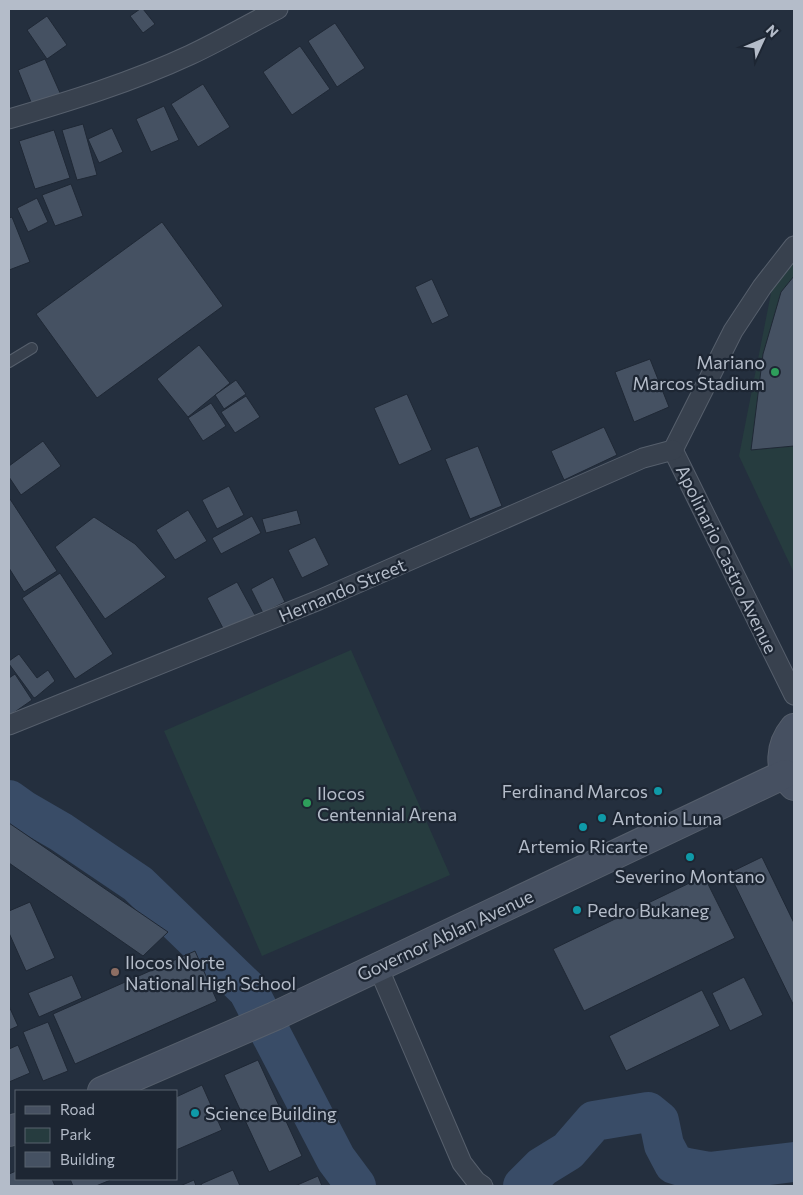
<svg xmlns="http://www.w3.org/2000/svg" width="803" height="1195" viewBox="0 0 803 1195" font-family="Commissioner,sans-serif">
<style>
.green{fill:#263c3f}
.lines{fill:none;stroke-linecap:round;stroke-linejoin:round}
.river{stroke:#394c67;stroke-width:40}
.building{fill:#455162;stroke:#1f2835}
.service-casing{stroke:#565f6c;stroke-width:12}
.minor-casing{stroke:#565f6c;stroke-width:21}
.secondary-casing{stroke:#565f6c;stroke-width:30}
.service{stroke:#38414e;stroke-width:10}
.minor{stroke:#38414e;stroke-width:19}
.secondary{stroke:#465061;stroke-width:28}
.leisure-dot{fill:#2e9e5b;stroke:#1d2633;stroke-width:2}
.culture-dot{fill:#0f9aa8;stroke:#1d2633;stroke-width:2}
.education-dot{fill:#8d6e63;stroke:#1d2633;stroke-width:2}
.labels{text-anchor:middle;dominant-baseline:central;stroke-width:4.5;stroke-linejoin:round;paint-order:stroke}
.poi-label{font-size:18px;fill:#b4bcc9;stroke:#1d2633;text-anchor:start}
.street-label{font-size:18px;fill:#b4bcc9;stroke:#1d2633}
</style>
<rect width="100%" height="100%" fill="#242f3e"/>
<!-- green -->
<g class="green">
<polygon points="794,263 794,573 739,456 772,288"/>
<polygon points="351,650 450,875 262,956 164,731"/>
</g>
<g class="lines">
<!-- river -->
<g class="river">
<polyline points="9,800 23,810 61,832 138,884 248,990 336,1159 356,1186"/>
<polyline points="523,1186 542,1167 568,1151 594,1121 648,1112 659,1121 664,1145 674,1164 687,1168 709,1172 794,1162"/>
</g>
</g>
<!-- building -->
<g class="building">
<polygon points="140,9 143,9 155,24 143,33 130,16"/>
<polygon points="47,16 67,45 47,59 27,30"/>
<polygon points="335,23 365,68 337,87 308,41"/>
<polygon points="300,46 330,89 292,115 263,72"/>
<polygon points="45,59 61,95 33,107 18,70"/>
<polygon points="203,84 230,127 198,147 171,104"/>
<polygon points="164,106 179,140 151,152 136,119"/>
<polygon points="83,124 97,175 77,180 62,130"/>
<polygon points="112,128 123,152 99,163 88,139"/>
<polygon points="54,130 70,178 35,189 19,141"/>
<polygon points="71,184 83,216 55,226 42,195"/>
<polygon points="37,198 48,222 28,232 17,208"/>
<polygon points="12,217 30,262 9,270 9,218"/>
<polygon points="162,222 223,306 97,398 36,314"/>
<polygon points="794,276 794,446 751,450 763,354 781,292"/>
<polygon points="432,279 449,316 432,324 415,287"/>
<polygon points="199,345 230,383 188,417 157,379"/>
<polygon points="650,359 669,407 634,422 615,372"/>
<polygon points="236,380 246,394 224,409 215,395"/>
<polygon points="407,394 432,450 399,465 374,408"/>
<polygon points="246,396 260,417 235,433 221,412"/>
<polygon points="211,403 226,426 203,441 188,418"/>
<polygon points="604,427 617,455 564,480 551,451"/>
<polygon points="43,441 61,466 21,495 9,477 9,466"/>
<polygon points="478,446 502,506 470,519 445,459"/>
<polygon points="229,486 244,515 217,529 202,500"/>
<polygon points="10,499 57,571 24,592 9,568 9,500"/>
<polygon points="188,510 207,541 175,560 156,530"/>
<polygon points="297,510 301,524 266,533 262,519"/>
<polygon points="252,516 261,533 221,554 212,538"/>
<polygon points="94,517 135,544 166,577 105,619 55,547"/>
<polygon points="315,537 329,565 302,578 288,550"/>
<polygon points="60,573 113,654 75,679 22,598"/>
<polygon points="273,577 285,602 263,613 251,589"/>
<polygon points="237,582 255,615 225,632 207,598"/>
<polygon points="19,654 37,678 48,670 55,681 36,697 34,698 9,664 9,661"/>
<polygon points="15,674 32,700 9,716 9,678"/>
<polygon points="9,823 168,932 143,956 9,863"/>
<polygon points="762,857 794,923 794,1006 729,873"/>
<polygon points="704,876 735,938 584,1011 553,949"/>
<polygon points="30,902 55,958 26,971 9,933 9,911"/>
<polygon points="195,951 217,1001 75,1064 53,1014"/>
<polygon points="72,975 82,998 39,1017 28,993"/>
<polygon points="744,977 763,1015 730,1031 712,993"/>
<polygon points="702,990 720,1026 626,1071 609,1036"/>
<polygon points="9,1006 18,1026 9,1030"/>
<polygon points="48,1022 68,1071 43,1081 23,1032"/>
<polygon points="18,1045 30,1073 9,1082 9,1049"/>
<polygon points="258,1060 302,1156 269,1172 224,1075"/>
<polygon points="202,1085 222,1130 176,1150 176,1097"/>
<polygon points="233,1170 240,1186 202,1186 201,1184"/>
<polygon points="16,1171 16,1179 52,1179 55,1186 9,1186 9,1174"/>
<polygon points="318,1176 322,1186 295,1186"/>
<polygon points="70,1179 113,1179 96,1186 73,1186"/>
<polygon points="194,1180 196,1186 180,1186"/>
</g>
<g class="lines">
<!-- service casing -->
<g class="service-casing">
<polyline id="service" points="9,362 32,348"/>
</g>
<!-- minor casing -->
<g class="minor-casing">
<g id="minor">
<path d="M 9,119 C 70,101 132,82 190,55 C 220,41 249,24 278,9"/>
<polyline points="673,450 794,695"/>
<polyline points="673,450 733,331 762,287 794,246"/>
<polyline points="9,725 319,600 643,458 673,450"/>
<polyline points="378,967 462,1163 476,1181 483,1186"/>
</g>
</g>
<!-- secondary casing -->
<g class="secondary-casing">
<g id="secondary">
<path d="M 794,728 C 780,745 777,769 794,786"/>
<polyline points="102,1091 275,1016 785,774"/>
<polyline points="9,1132 16,1128"/>
</g>
</g>
<!-- service -->
<use href="#service" class="service"/>
<!-- minor -->
<use href="#minor" class="minor"/>
<!-- secondary -->
<use href="#secondary" class="secondary"/>
</g>
<!-- markers -->
<g class="leisure-dot">
<circle cx="775" cy="372" r="5"/>
<circle cx="307" cy="803" r="5"/>
</g>
<g class="culture-dot">
<circle cx="658" cy="791" r="5"/>
<circle cx="602" cy="818" r="5"/>
<circle cx="583" cy="827" r="5"/>
<circle cx="690" cy="857" r="5"/>
<circle cx="577" cy="910" r="5"/>
<circle cx="195" cy="1113" r="5"/>
</g>
<circle class="education-dot" cx="115" cy="972" r="5"/>
<g class="labels">
<!-- poi labels -->
<g class="poi-label">
<text x="765" y="362" text-anchor="end">Mariano<tspan x="765" dy="21">Marcos Stadium</tspan></text>
<text x="648" y="791" text-anchor="end">Ferdinand Marcos</text>
<text x="317" y="793">Ilocos<tspan x="317" dy="21">Centennial Arena</tspan></text>
<text x="612" y="818">Antonio Luna</text>
<text x="583" y="846" text-anchor="middle">Artemio Ricarte</text>
<text x="690" y="876" text-anchor="middle">Severino Montano</text>
<text x="587" y="910">Pedro Bukaneg</text>
<text x="125" y="962">Ilocos Norte<tspan x="125" dy="21">National High School</tspan></text>
<text x="205" y="1113">Science Building</text>
</g>
<!-- street labels -->
<g class="street-label">
<text transform="translate(727 559) rotate(64)">Apolinario Castro Avenue</text>
<text transform="translate(342 590) rotate(-23)">Hernando Street</text>
<text transform="translate(445 935) rotate(-25)">Governor Ablan Avenue</text>
</g>
</g>
<!-- border -->
<rect width="803" height="1195" fill="none" stroke="#b4bcc9" stroke-width="20"/>
<!-- legend -->
<rect x="15" y="1090" width="162" height="90" fill="#1d2633" stroke="#59626f"/>
<rect x="25" y="1106" width="25" height="8" fill="#465061" stroke="#59626f"/>
<text x="60" y="1115" font-size="15" fill="#b4bcc9">Road</text>
<rect x="25" y="1128" width="25" height="15" fill="#263c3f" stroke="#59626f"/>
<text x="60" y="1140" font-size="15" fill="#b4bcc9">Park</text>
<rect x="25" y="1152" width="25" height="15" fill="#455162" stroke="#59626f"/>
<text x="60" y="1165" font-size="15" fill="#b4bcc9">Building</text>
<!-- north arrow -->
<g transform="translate(763 40) rotate(46)" stroke="#1d2633" stroke-width="4" paint-order="stroke">
<path d="M0-4L9 19L0 12L-9 19Z" fill="#b4bcc9"/>
<text y="-8" font-size="14" font-weight="bold" text-anchor="middle" fill="#b4bcc9">N</text>
</g>
</svg>
